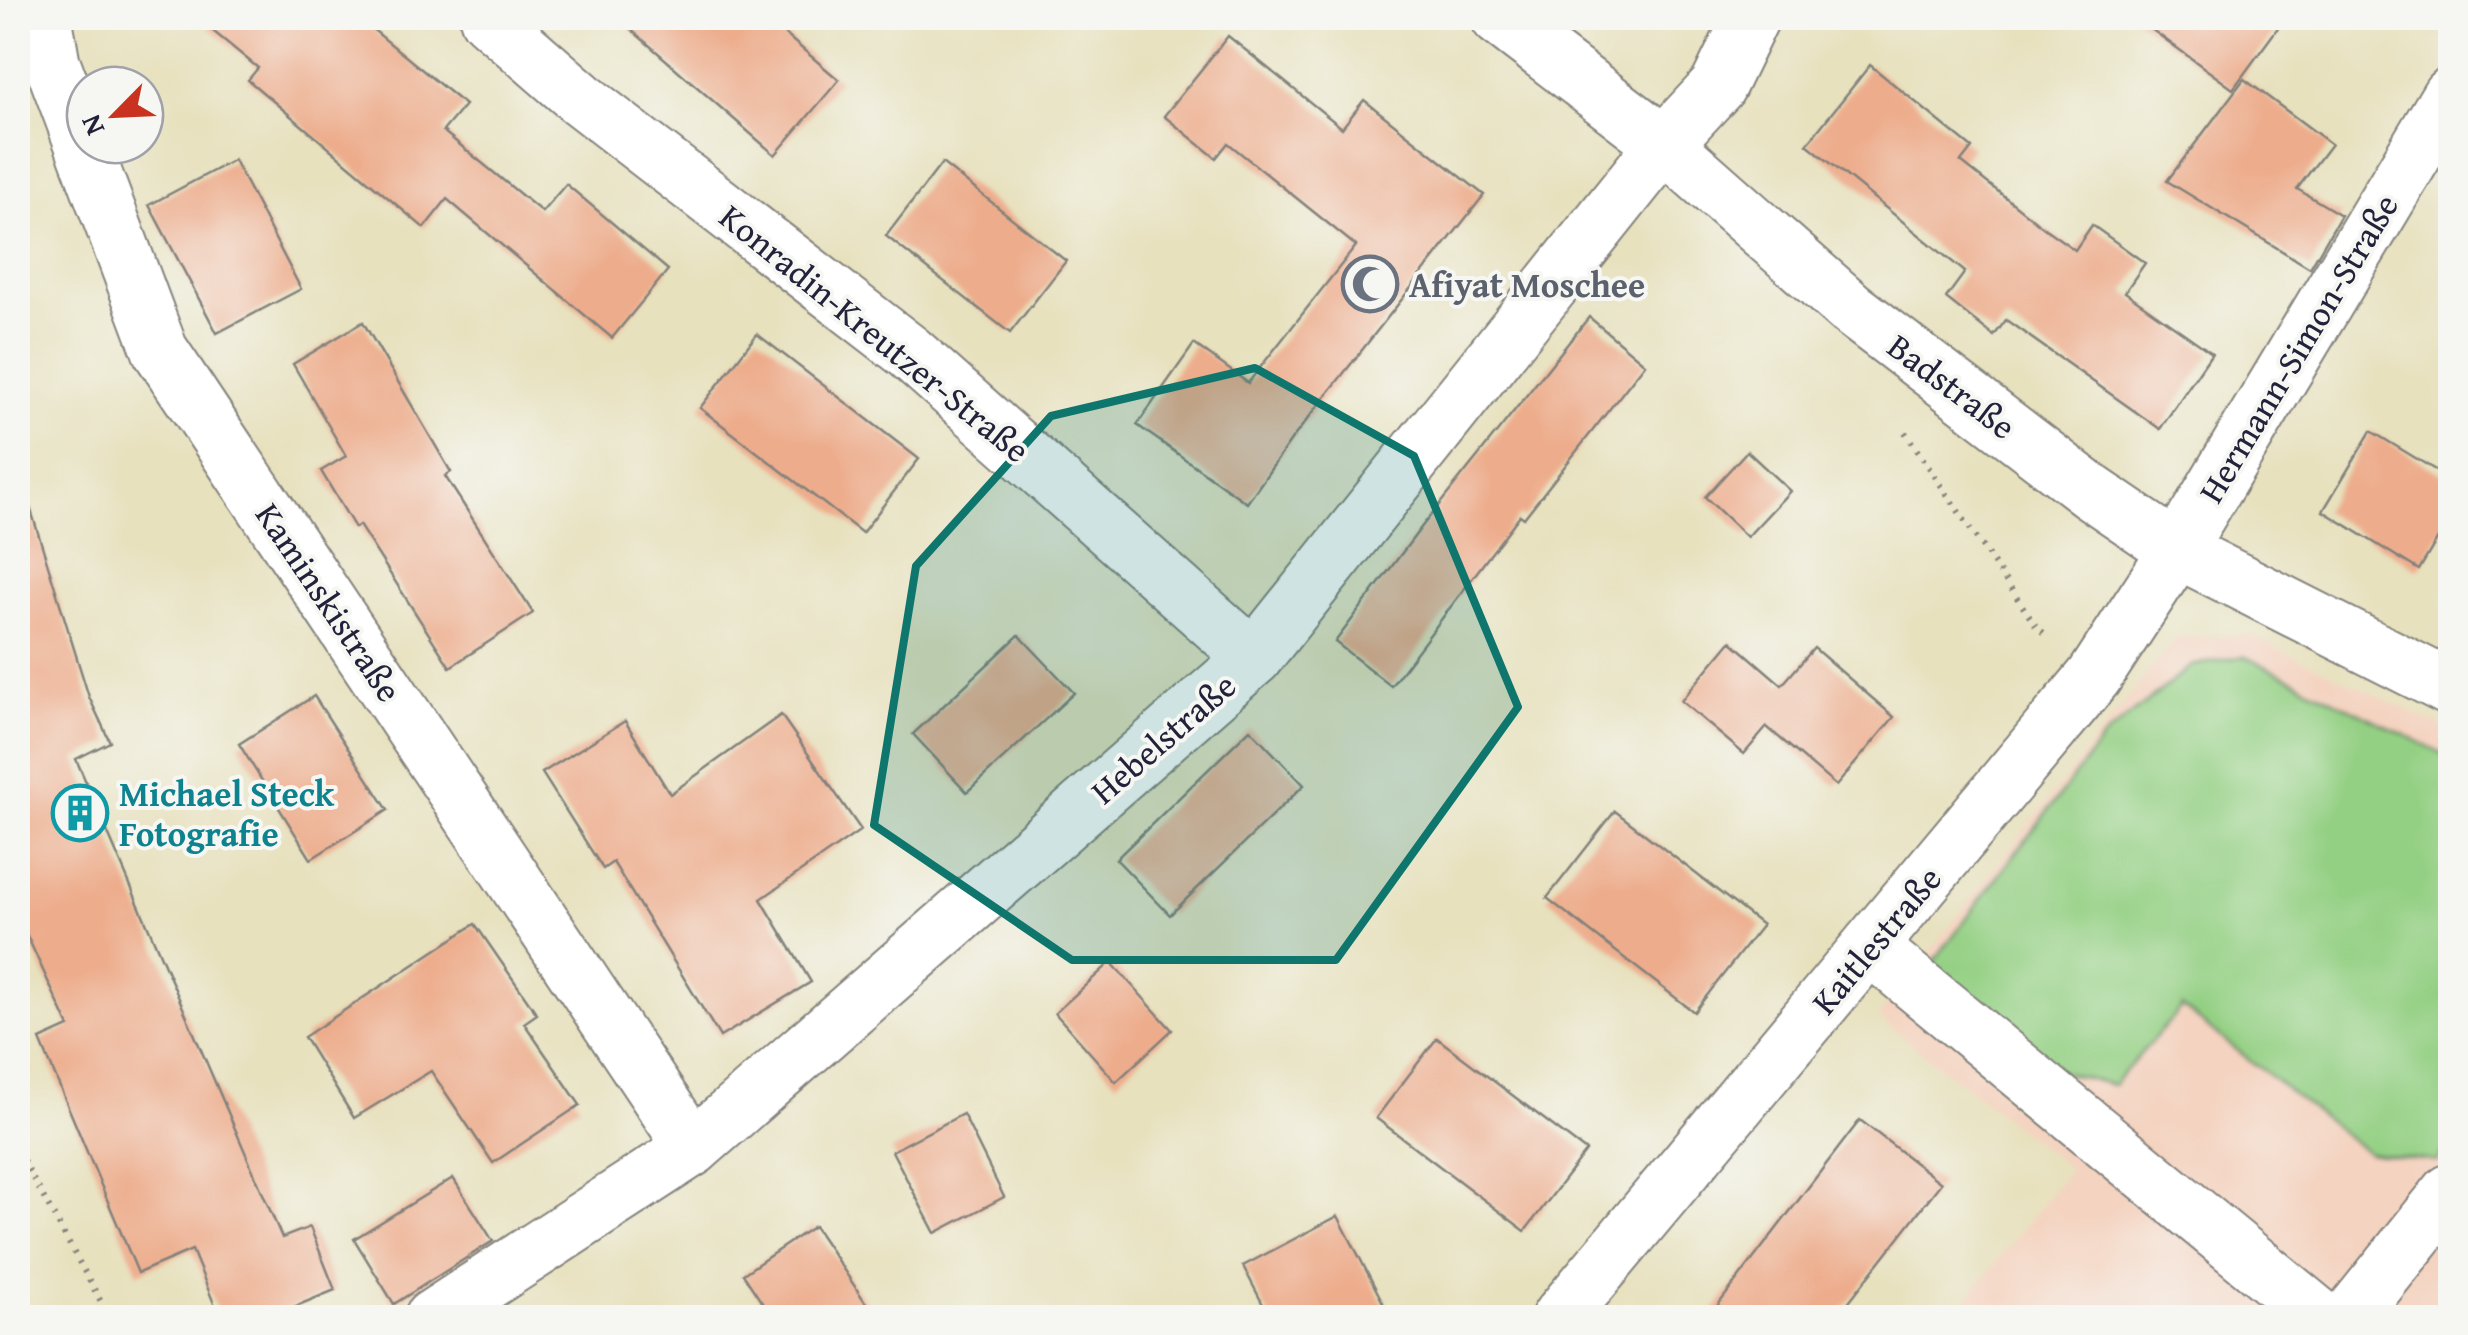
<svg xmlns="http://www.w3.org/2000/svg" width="2468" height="1335" viewBox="0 0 2468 1335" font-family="'Gentium Book Plus',serif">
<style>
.built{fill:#f4d3c0}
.green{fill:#94d084;stroke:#5b7960;stroke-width:2.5}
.building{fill:#edad8d}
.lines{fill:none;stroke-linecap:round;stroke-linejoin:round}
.minor-casing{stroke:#84827c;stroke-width:59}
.path{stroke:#84827c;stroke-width:6;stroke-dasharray:2.5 8;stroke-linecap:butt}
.minor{stroke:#fff;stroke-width:55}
.marked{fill:#0f766e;fill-opacity:0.2;stroke:#0f766e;stroke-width:8;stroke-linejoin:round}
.labels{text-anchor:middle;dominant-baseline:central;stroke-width:8;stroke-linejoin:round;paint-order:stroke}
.worship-label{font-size:35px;font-weight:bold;fill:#5b616d;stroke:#f6f6f2;text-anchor:start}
.street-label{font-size:35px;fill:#22223b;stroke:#f6f6f2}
.culture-label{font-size:35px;font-weight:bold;fill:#0d838f;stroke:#f6f6f2;text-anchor:start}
</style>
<rect width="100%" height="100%" fill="#f6f6f2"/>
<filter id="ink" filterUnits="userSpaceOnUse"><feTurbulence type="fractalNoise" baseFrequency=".01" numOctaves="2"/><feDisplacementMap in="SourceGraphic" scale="20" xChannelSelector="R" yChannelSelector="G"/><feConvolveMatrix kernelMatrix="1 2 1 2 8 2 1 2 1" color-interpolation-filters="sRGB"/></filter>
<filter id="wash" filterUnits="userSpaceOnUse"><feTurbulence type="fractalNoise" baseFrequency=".0048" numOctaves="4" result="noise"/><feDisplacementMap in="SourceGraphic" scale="40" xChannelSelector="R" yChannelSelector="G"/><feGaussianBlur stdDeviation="2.25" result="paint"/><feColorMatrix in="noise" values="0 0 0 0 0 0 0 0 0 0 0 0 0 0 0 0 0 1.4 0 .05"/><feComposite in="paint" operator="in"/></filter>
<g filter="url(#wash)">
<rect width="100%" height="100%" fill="#e7e1be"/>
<!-- built -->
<polygon class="built" points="2249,635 2450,730 2450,1317 1952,1317 2070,1169 1878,1017 2176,637"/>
<!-- green -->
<polygon class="green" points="2244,656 2450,757 2450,1144 2437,1162 2368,1153 2182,1007 2113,1085 2050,1069 1930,966 2104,737 2191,666"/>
<g id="blocks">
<!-- building -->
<g class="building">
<polygon points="197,18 359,18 465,105 443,131 542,212 566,184 668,270 612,338 447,199 424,228 248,80 258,68"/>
<polygon points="618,18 766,18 839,80 775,155"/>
<polygon points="2136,18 2285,18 2233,89"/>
<polygon points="1228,36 1342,128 1364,100 1484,195 1292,439 1247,503 1137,425 1194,344 1248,383 1356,246 1228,143 1216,158 1164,116"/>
<polygon points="1870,65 1972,148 1961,162 2044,228 2075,250 2092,225 2145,263 2125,292 2212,353 2160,429 2006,320 1994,336 1946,298 1965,272 1807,144"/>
<polygon points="2244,79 2331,144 2297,189 2341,215 2310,268 2167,181"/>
<polygon points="234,160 301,289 217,333 149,205"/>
<polygon points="942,163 1066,261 1010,333 886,236"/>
<polygon points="1589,317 1645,364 1524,518 1520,515 1391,686 1335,642 1423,525"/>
<polygon points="363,322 451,472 445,476 533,613 450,667 359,525 355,528 321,471 346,456 293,364"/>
<polygon points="757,334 919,459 862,533 700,408"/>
<polygon points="2371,431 2450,479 2450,518 2419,570 2323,511"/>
<polygon points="1747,451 1790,491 1747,537 1705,497"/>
<polygon points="30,507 89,697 110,742 76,759 282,1238 310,1227 335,1290 267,1318 220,1318 192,1250 138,1273 40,1040 69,1027 18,916 18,509"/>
<polygon points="1019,635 1074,693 967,792 913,734"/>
<polygon points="1731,641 1782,685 1814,648 1894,717 1836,786 1767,727 1744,754 1681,701"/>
<polygon points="314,696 388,810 311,859 239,744"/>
<polygon points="781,715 861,830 761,899 811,982 720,1037 613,862 603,869 542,773 625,721 670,794"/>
<polygon points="1250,729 1304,785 1170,915 1116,859"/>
<polygon points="1615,811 1762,925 1694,1012 1547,898"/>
<polygon points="475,924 537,1014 524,1023 580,1105 493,1163 431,1071 354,1118 304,1037"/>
<polygon points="1111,962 1172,1030 1116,1082 1055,1013"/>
<polygon points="1437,1038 1586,1151 1525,1231 1376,1118"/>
<polygon points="963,1114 1004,1197 935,1233 892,1151"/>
<polygon points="1860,1120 1941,1183 1836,1318 1708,1318"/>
<polygon points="453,1178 493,1241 394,1304 354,1239"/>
<polygon points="1338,1216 1391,1318 1270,1318 1243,1266"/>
<polygon points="814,1226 833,1254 876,1318 772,1318 743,1274"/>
</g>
</g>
</g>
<g filter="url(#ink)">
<use href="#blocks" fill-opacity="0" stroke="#84827c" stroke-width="2.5"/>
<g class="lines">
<!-- minor casing -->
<g class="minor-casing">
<g id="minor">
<polyline points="44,18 52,62 160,350 693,1148"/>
<polyline points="488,18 581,99 909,352 1254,658"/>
<polyline points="1499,18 1664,144 1850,308 2090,491 2177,550 2450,688"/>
<polyline points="1870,947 2321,1318"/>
<polyline points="432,1318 693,1148 1254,658 1664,144 1718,86 1751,18"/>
<polyline points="1559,1318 2094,677 2177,550 2450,95"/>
<polyline points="2349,1318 2450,1192"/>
</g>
</g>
<!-- path -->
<g class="path">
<polyline points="1905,432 2036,626 2046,635"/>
<polyline points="18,1151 110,1318"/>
</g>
<!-- minor -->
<use href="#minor" class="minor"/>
</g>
</g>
<!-- marked area -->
<path class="marked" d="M 1255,368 L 1414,456 L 1518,707 L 1336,960 L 1072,960 L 874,825 L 916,566 L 1051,416 Z"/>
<!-- icons -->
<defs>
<g id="mosque-ring" transform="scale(2.875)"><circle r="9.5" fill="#f6f6f2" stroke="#6b7280" stroke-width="1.5"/><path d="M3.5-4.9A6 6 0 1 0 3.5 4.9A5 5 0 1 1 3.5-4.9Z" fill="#6b7280"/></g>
<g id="building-ring" transform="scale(2.875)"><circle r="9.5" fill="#f6f6f2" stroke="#0f9aa8" stroke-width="1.5"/><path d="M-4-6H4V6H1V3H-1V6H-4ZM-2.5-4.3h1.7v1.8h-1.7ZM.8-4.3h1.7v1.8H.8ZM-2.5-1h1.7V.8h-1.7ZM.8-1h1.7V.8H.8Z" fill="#0f9aa8"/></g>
</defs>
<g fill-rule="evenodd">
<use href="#mosque-ring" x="1370" y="284"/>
<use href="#building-ring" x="80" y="813"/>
</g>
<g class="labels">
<!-- worship labels -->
<g class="worship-label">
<text x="1409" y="284">Afiyat Moschee</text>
</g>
<!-- street labels -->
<g class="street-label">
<text transform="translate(875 333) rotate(39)">Konradin-Kreutzer-Straße</text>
<text transform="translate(2298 348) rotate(-59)">Hermann-Simon-Straße</text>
<text transform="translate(1952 386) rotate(37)">Badstraße</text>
<text transform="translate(329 602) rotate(56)">Kaminskistraße</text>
<text transform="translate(1163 738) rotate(-41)">Hebelstraße</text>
<text transform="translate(1876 940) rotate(-50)">Kaitlestraße</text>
</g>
<!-- culture labels -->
<g class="culture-label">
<text x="119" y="793">Michael Steck<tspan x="119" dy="40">Fotografie</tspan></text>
</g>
</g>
<!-- margin -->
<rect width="2468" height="1335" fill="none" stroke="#f6f6f2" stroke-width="60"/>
<!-- north arrow -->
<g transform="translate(115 115) rotate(246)"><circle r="48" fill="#f6f6f2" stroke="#a1a1a9" stroke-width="2.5"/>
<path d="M0-8L18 38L0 25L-18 38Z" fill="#c8321e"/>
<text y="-15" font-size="28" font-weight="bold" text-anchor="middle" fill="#22223b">N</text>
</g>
</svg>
